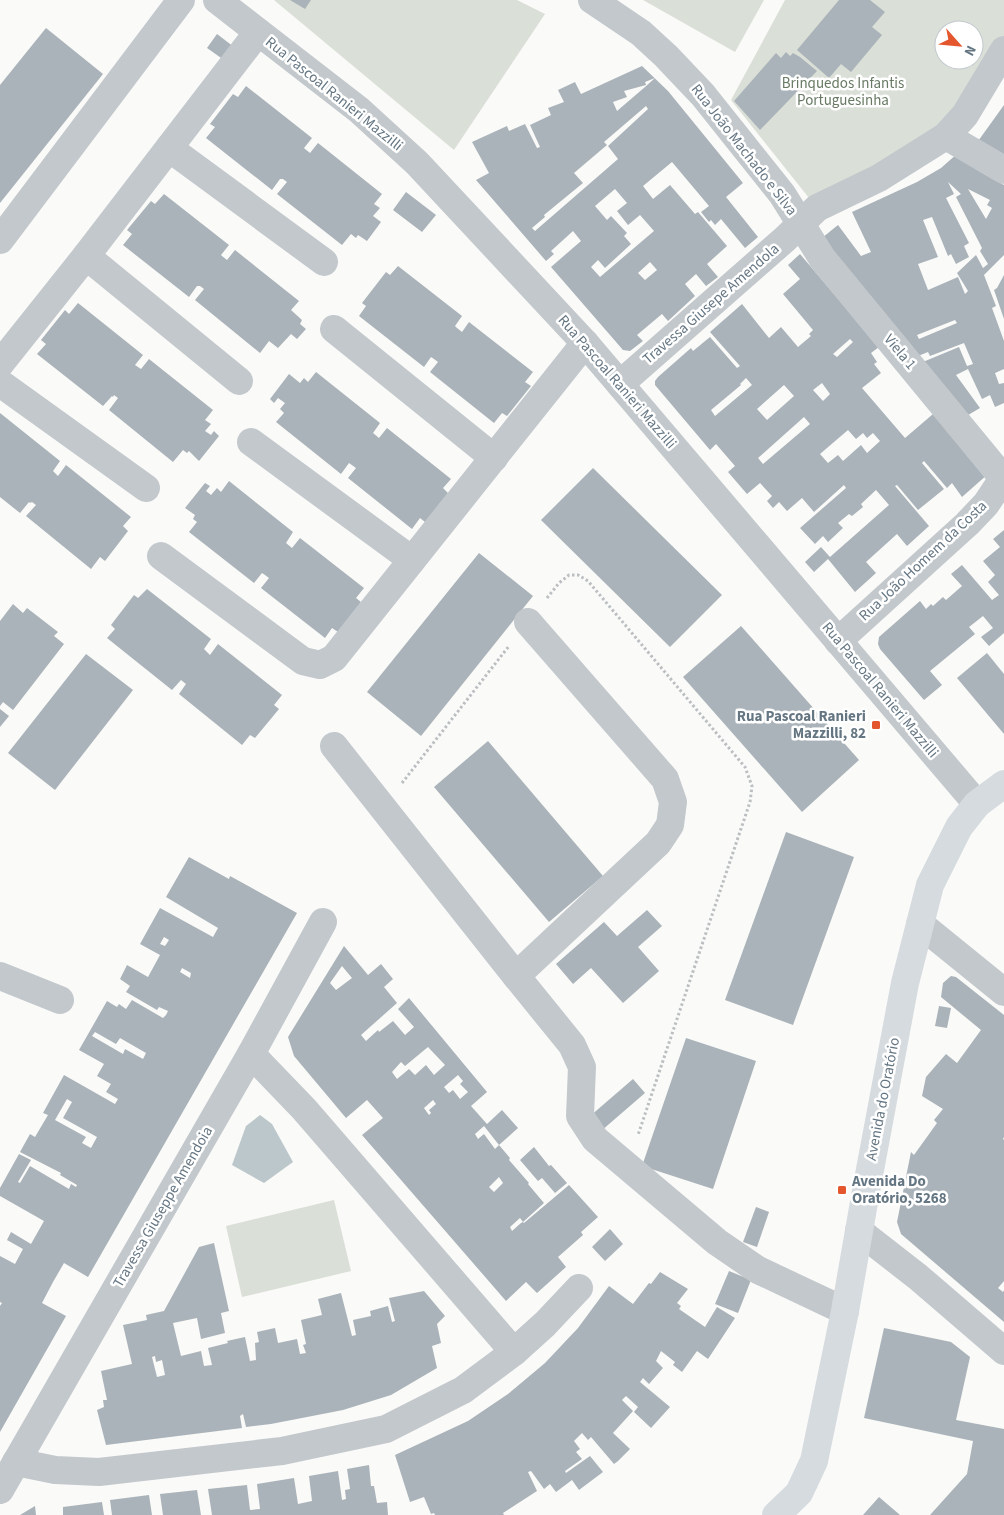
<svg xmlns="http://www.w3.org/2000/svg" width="1004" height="1515" viewBox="0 0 1004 1515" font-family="'Source Sans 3',sans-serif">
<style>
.green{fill:#dadfd7;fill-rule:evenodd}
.water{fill:#bbc7cb}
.building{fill:#aab3b9;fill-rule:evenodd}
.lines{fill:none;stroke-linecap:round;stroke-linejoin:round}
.path{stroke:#bbbfc2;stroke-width:3;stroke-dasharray:2.5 2.5;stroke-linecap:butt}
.minor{stroke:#c3c8cc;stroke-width:28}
.major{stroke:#d6dbdf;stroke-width:28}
.poi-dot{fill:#e4572e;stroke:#fff;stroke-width:2}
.labels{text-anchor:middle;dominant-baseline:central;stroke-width:5;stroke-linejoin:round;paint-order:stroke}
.park-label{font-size:15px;fill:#687a64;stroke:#fff}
.street-label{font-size:15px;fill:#657683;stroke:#fff}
.poi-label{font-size:15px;font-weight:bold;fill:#657683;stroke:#fff;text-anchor:end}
</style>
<rect width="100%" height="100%" fill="#fafaf8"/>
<!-- green -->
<g class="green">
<polygon points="274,0 517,0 545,14 454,150"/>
<polygon points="643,0 764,0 735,52"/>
<path d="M 785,0 L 1004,0 L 1004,50 L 972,103 L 817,208 L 731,100 ZM 944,30 L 974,30 L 974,60 L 944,60 Z"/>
<polygon points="334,1200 351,1271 242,1297 226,1226"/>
</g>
<!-- water -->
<polygon class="water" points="260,1115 272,1124 293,1162 264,1183 232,1165 246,1126"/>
<!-- building -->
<g class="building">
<polygon points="290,0 311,0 305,9"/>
<polygon points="839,0 870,0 885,12 872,27 882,35 851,72 841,64 829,78 797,50"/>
<polygon points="46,28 103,74 0,203 0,85"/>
<polygon points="217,34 234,47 224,60 207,48"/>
<polygon points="786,52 790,56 793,53 800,57 817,71 760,130 734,101 776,53 781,58"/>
<path d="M 642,66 L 668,91 L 743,183 L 726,197 L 758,237 L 745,248 L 721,219 L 715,225 L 711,220 L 709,222 L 701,212 L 709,206 L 672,162 L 643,186 L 653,199 L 670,185 L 695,214 L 698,212 L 727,246 L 707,264 L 718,277 L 706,286 L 696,274 L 685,284 L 695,296 L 668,321 L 662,314 L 637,335 L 643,341 L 630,351 L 623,350 L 551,267 L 581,241 L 573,231 L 551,251 L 554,254 L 546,261 L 476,180 L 489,173 L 472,142 L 507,126 L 509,131 L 525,124 L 537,148 L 540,147 L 530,125 L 551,115 L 548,108 L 564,102 L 558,90 L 575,82 L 581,94 ZM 655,78 L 645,87 L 617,111 L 613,102 L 627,97 L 624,91 L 646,85 L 645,82 ZM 646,106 L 648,109 L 608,146 L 618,159 L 535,231 L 532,228 L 545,217 L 544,215 L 583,183 L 574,173 L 607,145 L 604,142 ZM 615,189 L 627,203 L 617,211 L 628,225 L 640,215 L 654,231 L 600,277 L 591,267 L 598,260 L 605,268 L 631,244 L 624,236 L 627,233 L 611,216 L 607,220 L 595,206 ZM 650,262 L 657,270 L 645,280 L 638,273 Z"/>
<polygon points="246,86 312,138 304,148 305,149 310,153 318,143 382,194 374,204 380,208 373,216 381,222 367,241 358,235 356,238 351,234 342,245 277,194 287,182 283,179 280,179 272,190 206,138 215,127 210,124 233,94 238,97"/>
<polygon points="1004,105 1004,160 976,144"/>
<path d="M 958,153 L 980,165 L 977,170 L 1004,185 L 1004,255 L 984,275 L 996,306 L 992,308 L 1004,341 L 1004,369 L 995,373 L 999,384 L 1004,383 L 1004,403 L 995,407 L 990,395 L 982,399 L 968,369 L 956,375 L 980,408 L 963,418 L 918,364 L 959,347 L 967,366 L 973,364 L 964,343 L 930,356 L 928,352 L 913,358 L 817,242 L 838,225 L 861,256 L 871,252 L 852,212 L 917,182 L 941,168 ZM 948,182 L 961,194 L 956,197 L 982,248 L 980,251 L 988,264 L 983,268 L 976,255 L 957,273 L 968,291 L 965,294 L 958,277 L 928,290 L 918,264 L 938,257 L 923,220 L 932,217 L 948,256 L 951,254 L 956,264 L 969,257 L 964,246 L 969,243 L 946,198 L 954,194 ZM 968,189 L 990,200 L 987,205 L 992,208 L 986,219 ZM 955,320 L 957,323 L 919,339 L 917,335 Z"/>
<polygon points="406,192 436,215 422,232 393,210"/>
<polygon points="164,194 229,245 221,255 222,256 227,260 235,250 299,301 291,310 302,320 300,324 306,329 297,339 291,334 278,348 269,341 260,353 195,300 204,289 200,286 197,286 189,297 123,245 132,234 127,230 151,201 155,204"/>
<path d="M 800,254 L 879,347 L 871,353 L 877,362 L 874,364 L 881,373 L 862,388 L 905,438 L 933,414 L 988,474 L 962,497 L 952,483 L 947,488 L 924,461 L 922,463 L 944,489 L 918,510 L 897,485 L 895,486 L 929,526 L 907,546 L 897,534 L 866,562 L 876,573 L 855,592 L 828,559 L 814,572 L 805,562 L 821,547 L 830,557 L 889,505 L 876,490 L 861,504 L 863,507 L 852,516 L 849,514 L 838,523 L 843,528 L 828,542 L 823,536 L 815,544 L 800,528 L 846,488 L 844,485 L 814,512 L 802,498 L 787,511 L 779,502 L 773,508 L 767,501 L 772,496 L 760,483 L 747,494 L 728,472 L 735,466 L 716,444 L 710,450 L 655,385 L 655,381 L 658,377 L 691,348 L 693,351 L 710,337 L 737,368 L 740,366 L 710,332 L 742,304 L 769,338 L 781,327 L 798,347 L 811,336 L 809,334 L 813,330 L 783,294 L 800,279 L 788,265 ZM 850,339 L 853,342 L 837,357 L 833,354 ZM 746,378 L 752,385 L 715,416 L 711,410 L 741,385 L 740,384 ZM 822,383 L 830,394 L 823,401 L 813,390 ZM 784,385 L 794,396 L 767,420 L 757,409 ZM 804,417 L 810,424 L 763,464 L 758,458 ZM 848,430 L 856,439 L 863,433 L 867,438 L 873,433 L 880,441 L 867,453 L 861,445 L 843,461 L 838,455 L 828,463 L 820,454 Z"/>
<polygon points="398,266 462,316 455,326 457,328 462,332 469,322 533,372 525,382 531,386 507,416 502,413 494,423 430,372 438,362 434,359 431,357 424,367 359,316 366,306 362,303 386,272 390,275"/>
<polygon points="1004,275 1004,319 994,290 997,288"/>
<polygon points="78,303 143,355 135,365 141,369 149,359 213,410 205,420 211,424 205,431 211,435 214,431 219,436 199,461 189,451 187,453 183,450 173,462 109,410 118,398 114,395 113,397 112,396 103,406 37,354 46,344 41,340 65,310 69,314"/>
<polygon points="316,372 380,423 373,433 379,438 387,428 451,479 443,488 448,493 425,522 420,518 412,529 348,478 356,468 349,463 341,474 276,422 284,413 280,409 285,403 278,398 274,403 270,399 289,374 300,383 304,378 308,382"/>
<polygon points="0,413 60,461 53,471 58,476 66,465 131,517 123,526 128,531 105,561 100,557 91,569 26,516 36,505 32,502 30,503 29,502 20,513 0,497"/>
<polygon points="593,468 722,595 670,647 541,520"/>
<polygon points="229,481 293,532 286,543 292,548 300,538 364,588 356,598 361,602 338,632 332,628 325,638 261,588 269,578 265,575 262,573 254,583 189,532 197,522 193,519 195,515 185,508 205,483 210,486 206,491 211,495 217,488 221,492"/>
<polygon points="1004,530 1004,633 989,646 981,637 993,628 983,616 969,627 975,634 930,671 942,685 924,700 880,649 878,644 879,637 920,601 926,609 931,604 933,606 943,597 946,600 962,586 951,574 962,565 992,600 999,595 988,582 995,575 983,561 1000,547 993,539"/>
<polygon points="479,553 533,596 421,736 367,692"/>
<polygon points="147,589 211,639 204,649 210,655 218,644 282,695 274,705 279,709 255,738 250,735 242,745 179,694 186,684 181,680 172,690 107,638 115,629 111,625 134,595 138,598"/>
<polygon points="13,604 23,613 27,608 58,632 54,636 64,644 13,710 3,702 0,706 0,621"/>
<polygon points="741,626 859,760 802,812 683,677"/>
<polygon points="987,653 1004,674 1004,734 957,678"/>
<polygon points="86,654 133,690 55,790 8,753"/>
<polygon points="0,709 9,716 0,727"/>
<polygon points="488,741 603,876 549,922 434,787"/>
<polygon points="786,832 854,857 793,1025 725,1000"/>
<path d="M 189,857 L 229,879 L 230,876 L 297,913 L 88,1277 L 64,1263 L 53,1282 L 42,1303 L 66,1316 L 0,1432 L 0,1306 L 2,1303 L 0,1302 L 0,1256 L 15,1264 L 23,1249 L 7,1240 L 11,1232 L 31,1244 L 44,1221 L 0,1196 L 0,1188 L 19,1154 L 31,1160 L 18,1182 L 20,1183 L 30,1166 L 69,1189 L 71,1184 L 76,1187 L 77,1185 L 60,1175 L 61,1173 L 20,1152 L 30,1134 L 35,1137 L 48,1115 L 43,1113 L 64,1075 L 115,1104 L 118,1099 L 106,1092 L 111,1084 L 97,1076 L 104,1064 L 79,1050 L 107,1001 L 117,1007 L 119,1004 L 126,1009 L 132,1000 L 163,1018 L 166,1015 L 168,1011 L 159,1007 L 157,1010 L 126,992 L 130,986 L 120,979 L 127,965 L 148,977 L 160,955 L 140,944 L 160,908 L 213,937 L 218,928 L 166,897 ZM 164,937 L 169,940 L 165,946 L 160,944 ZM 182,968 L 191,973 L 190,978 L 180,972 ZM 95,1032 L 116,1044 L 120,1038 L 146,1053 L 143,1059 L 125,1049 L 123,1054 L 92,1036 ZM 67,1099 L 72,1102 L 63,1118 L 97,1137 L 91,1148 L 82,1143 L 86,1137 L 55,1120 Z"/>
<polygon points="647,910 662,926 638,947 659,971 623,1003 591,968 573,984 556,964 604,922 617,936"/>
<path d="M 344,946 L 368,975 L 381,964 L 393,979 L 384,987 L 397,1003 L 361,1035 L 366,1041 L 378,1030 L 379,1032 L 393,1021 L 405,1035 L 414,1027 L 398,1009 L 409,998 L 487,1092 L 471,1106 L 487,1124 L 502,1110 L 518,1128 L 499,1145 L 510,1158 L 509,1160 L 529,1183 L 528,1184 L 544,1203 L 523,1222 L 520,1218 L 510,1227 L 512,1231 L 521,1223 L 523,1222 L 524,1223 L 569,1185 L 598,1217 L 581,1232 L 583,1235 L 558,1257 L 566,1267 L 537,1293 L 526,1282 L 506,1301 L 362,1135 L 383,1118 L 367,1100 L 346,1118 L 294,1056 L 288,1037 ZM 342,966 L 352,978 L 336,990 L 330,983 ZM 428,1047 L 445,1065 L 434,1075 L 426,1065 L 415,1075 L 409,1069 L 397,1079 L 392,1072 L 401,1062 L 405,1066 ZM 458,1075 L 463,1081 L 460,1084 L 468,1092 L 460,1099 L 453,1090 L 449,1093 L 444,1087 ZM 433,1100 L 436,1104 L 429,1110 L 431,1113 L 429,1115 L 424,1108 ZM 484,1126 L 499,1145 L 495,1149 L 484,1134 L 478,1139 L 475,1134 ZM 499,1177 L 503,1183 L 494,1192 L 489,1187 Z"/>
<polygon points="951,976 956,977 1004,1015 1004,1137 1003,1139 1004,1140 1004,1281 998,1288 1003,1292 1004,1290 1004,1322 901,1234 897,1222 911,1152 914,1155 937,1123 934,1120 943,1109 922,1096 926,1077 946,1054 957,1063 981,1030 941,997 943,983"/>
<polygon points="939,1006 951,1008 947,1028 935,1026"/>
<polygon points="686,1038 756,1061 713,1189 642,1166"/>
<polygon points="633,1079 645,1093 601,1131 589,1117"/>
<polygon points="534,1147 549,1166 551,1165 567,1183 555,1193 542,1178 538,1181 520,1160"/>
<polygon points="756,1207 769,1212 757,1247 743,1242"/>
<polygon points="610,1229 623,1244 605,1261 592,1247"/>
<path d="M 214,1243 L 229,1311 L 221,1313 L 225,1333 L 201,1339 L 197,1318 L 173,1323 L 181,1356 L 201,1351 L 204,1366 L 212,1365 L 208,1348 L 228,1343 L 227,1341 L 245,1337 L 250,1361 L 256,1360 L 255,1343 L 259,1342 L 257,1332 L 275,1328 L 278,1343 L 297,1339 L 300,1354 L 306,1353 L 303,1345 L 306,1344 L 301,1320 L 322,1315 L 318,1299 L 341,1293 L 352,1336 L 356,1335 L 353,1320 L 371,1316 L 370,1311 L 388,1306 L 392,1322 L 395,1321 L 389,1298 L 424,1291 L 445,1316 L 437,1324 L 441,1343 L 432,1346 L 437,1368 L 391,1395 L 343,1410 L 271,1424 L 246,1427 L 243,1414 L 240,1416 L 242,1428 L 106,1445 L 97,1410 L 104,1407 L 103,1400 L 107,1400 L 101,1371 L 132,1364 L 123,1325 L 147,1320 L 146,1315 L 164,1311 L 199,1247 ZM 155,1356 L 156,1362 L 162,1360 L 165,1375 L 157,1377 L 152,1357 Z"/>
<polygon points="729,1271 751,1280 738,1313 715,1304"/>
<polygon points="660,1272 688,1289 677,1303 681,1306 679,1309 705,1327 717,1307 735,1318 708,1359 697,1351 682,1372 673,1365 675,1362 661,1351 656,1361 663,1368 649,1384 643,1378 640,1382 670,1407 651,1428 634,1412 638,1407 626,1396 622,1400 633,1411 613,1433 630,1449 618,1461 614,1464 591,1437 588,1440 582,1433 574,1441 580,1449 576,1452 582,1459 565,1471 566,1473 590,1456 603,1472 579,1490 572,1480 556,1492 550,1484 544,1489 531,1471 528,1472 537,1491 503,1513 504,1515 435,1515 434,1513 431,1514 424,1497 410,1502 395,1455 468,1421 508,1394 545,1363 578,1328 609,1286 633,1304 649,1283 651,1284"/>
<polygon points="884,1328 951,1342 970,1357 956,1420 1004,1429 1004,1515 930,1515 967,1474 973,1441 864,1418"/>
<polygon points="369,1465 371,1486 374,1486 377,1503 387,1502 388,1515 212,1515 208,1489 247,1485 250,1510 260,1509 257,1484 294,1478 298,1504 312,1501 309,1476 338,1471 342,1500 346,1499 345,1490 350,1489 347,1469"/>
<polygon points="197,1490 201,1515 163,1515 160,1494"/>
<polygon points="149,1495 152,1515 112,1515 110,1500"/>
<polygon points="879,1497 900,1515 863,1515"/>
<polygon points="102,1502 104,1515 63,1515 63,1507"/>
<polygon points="35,1506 36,1515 20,1515"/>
</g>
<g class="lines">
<!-- path -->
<g class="path">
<polyline points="547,598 559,583 569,575 578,575 588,581 745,767 752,786 750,802 638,1135"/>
<polyline points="402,783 509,646"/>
</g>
<!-- minor -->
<g class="minor">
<polyline points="217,0 359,110 417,163 585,343 977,804"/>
<polyline points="592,0 641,33 666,56 703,95 782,194 822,258 1003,478"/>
<polyline points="946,136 1004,170"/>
<polyline points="169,148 324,262"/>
<polyline points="0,240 181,0"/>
<polyline points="86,256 239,381"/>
<polyline points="334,329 494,458"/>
<polyline points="0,364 86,256 258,32"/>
<polyline points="0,383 146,488"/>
<polyline points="620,384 785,239 817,208 879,178 946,136 965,115 1004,50"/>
<polyline points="251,442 412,560"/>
<polyline points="161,556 303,661 320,665 334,658 585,343"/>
<polyline points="838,641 967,524 986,504 1004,477"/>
<polyline points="334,746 516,976 572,1045 582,1067 580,1116 595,1139 717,1242 758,1270 845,1311"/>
<polyline points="920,924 1004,992"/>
<polyline points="0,976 60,1000"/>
<polyline points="516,976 658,843 670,825 673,802 665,779 528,622"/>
<polyline points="251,1054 304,1109 514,1352"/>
<polyline points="859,1231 918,1277 1004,1351"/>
<polyline points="16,1462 55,1470 99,1472 282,1451 386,1429 463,1390 514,1352 545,1324 579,1288"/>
<polyline points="0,1490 251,1054 323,922"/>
</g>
<!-- major -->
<polyline class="major" points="776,1515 799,1493 814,1461 845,1311 866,1191 905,983 930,885 959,827 977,804 1004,784"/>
</g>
<!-- markers -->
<g class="poi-dot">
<rect x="871" y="720" width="10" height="10" rx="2.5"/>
<rect x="837" y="1185" width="10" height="10" rx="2.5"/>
</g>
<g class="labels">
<!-- park labels -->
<g class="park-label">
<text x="843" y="83">Brinquedos Infantis<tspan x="843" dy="17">Portuguesinha</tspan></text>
</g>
<!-- street labels -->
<g class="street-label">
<text transform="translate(334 94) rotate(39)">Rua Pascoal Ranieri Mazzilli</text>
<text transform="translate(744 150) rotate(52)">Rua João Machado e Silva</text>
<text transform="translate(711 304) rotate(-41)">Travessa Giusepe Amendola</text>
<text transform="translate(900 352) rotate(50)">Viela 1</text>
<text transform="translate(617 382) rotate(49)">Rua Pascoal Ranieri Mazzilli</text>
<text transform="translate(923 561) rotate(-43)">Rua João Homem da Costa</text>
<text transform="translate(880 690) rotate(50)">Rua Pascoal Ranieri Mazzilli</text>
<text transform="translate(883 1099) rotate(-79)">Avenida do Oratório</text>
<text transform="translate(163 1207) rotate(-60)">Travessa Giuseppe Amendoia</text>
</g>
<!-- poi labels -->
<g class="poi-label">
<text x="866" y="716">Rua Pascoal Ranieri<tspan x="866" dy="17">Mazzilli, 82</tspan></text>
<text x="852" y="1181" text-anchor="start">Avenida Do<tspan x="852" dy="17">Oratório, 5268</tspan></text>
</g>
</g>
<!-- north arrow -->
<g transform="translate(959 45) rotate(117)"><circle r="24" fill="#ffffff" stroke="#c1c8cd"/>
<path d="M0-4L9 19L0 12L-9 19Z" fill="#e4572e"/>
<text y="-8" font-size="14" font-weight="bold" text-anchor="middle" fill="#657683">N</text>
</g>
</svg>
